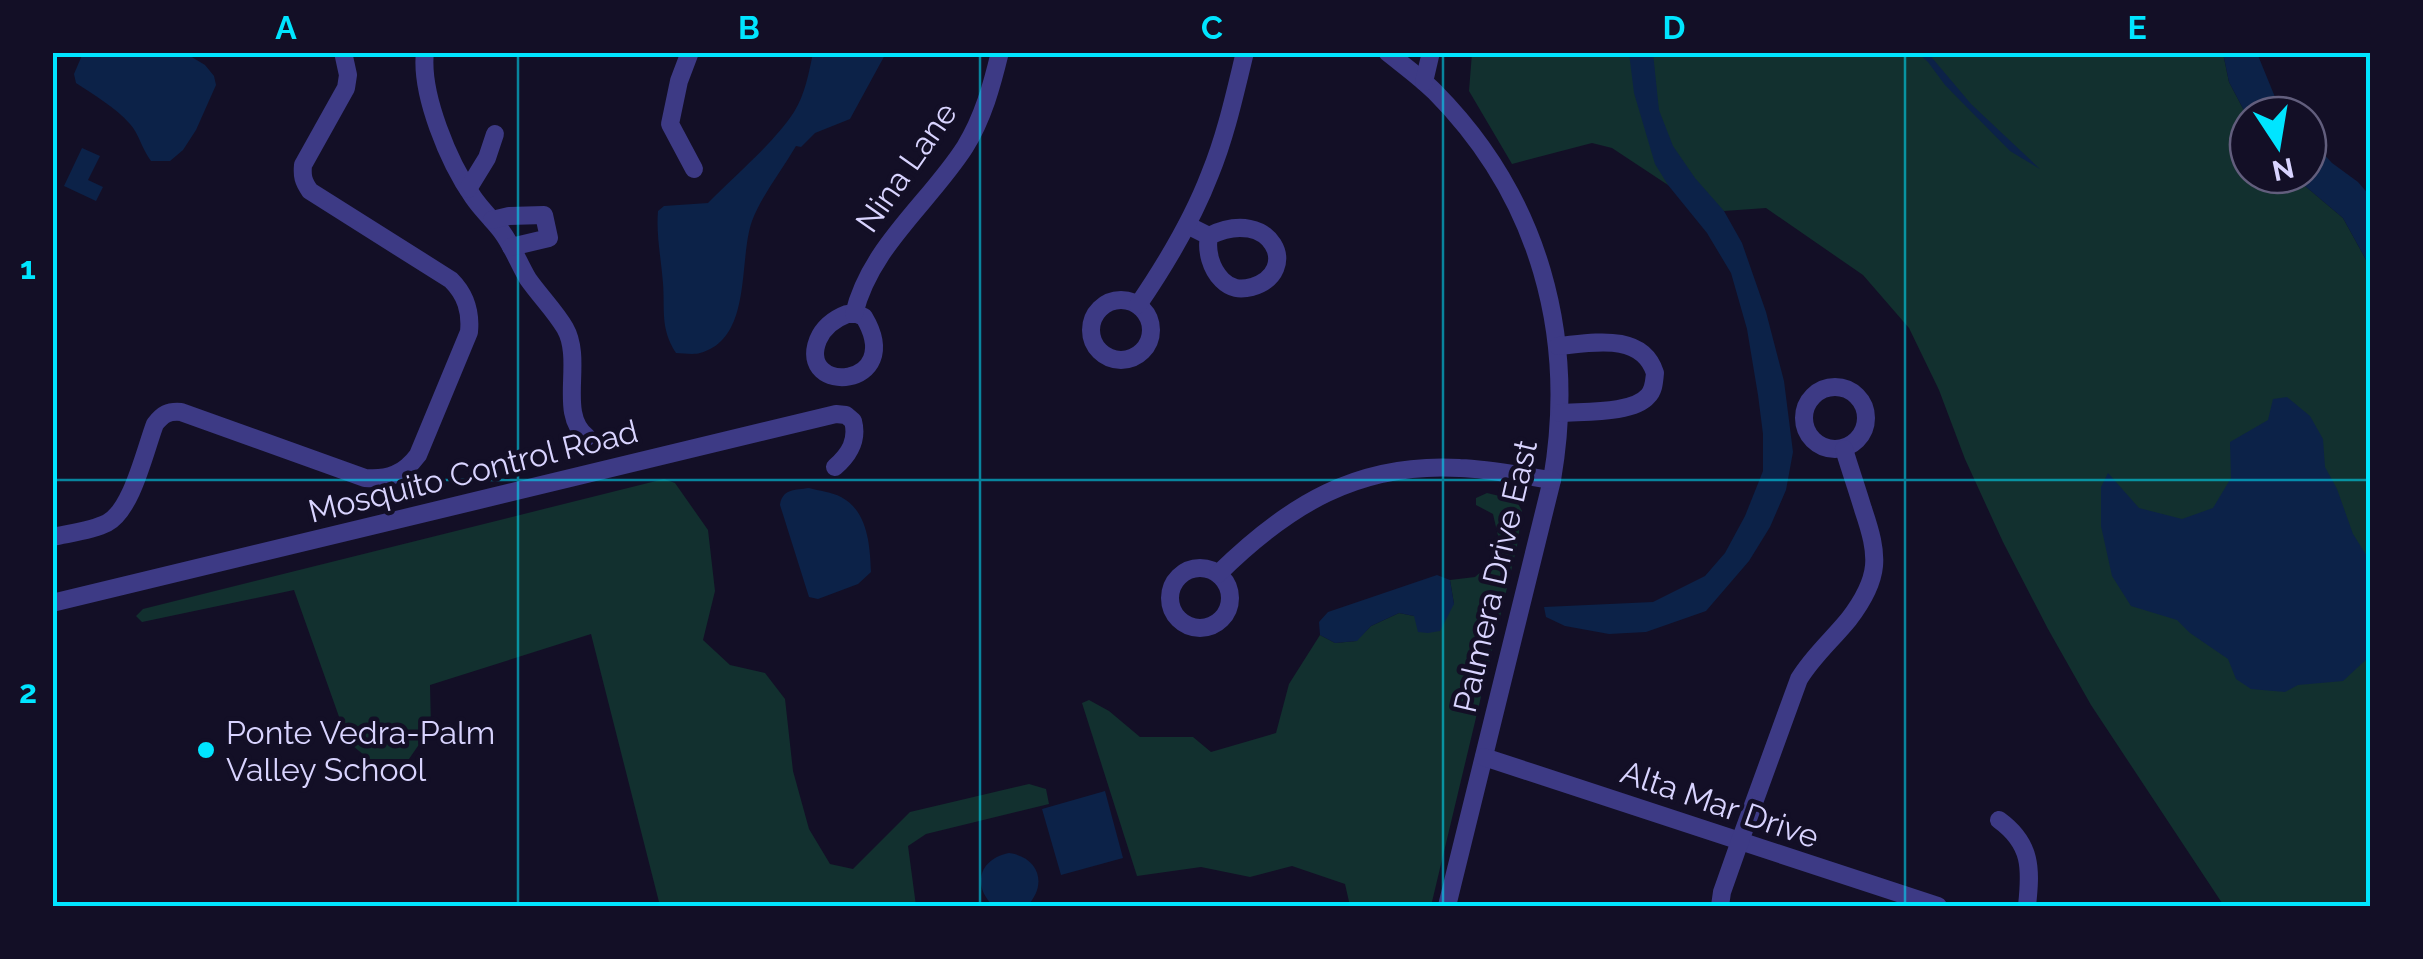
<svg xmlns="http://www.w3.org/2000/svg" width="2423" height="959" viewBox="0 0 2423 959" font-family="Raleway,sans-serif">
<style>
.green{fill:#12302f}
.water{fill:#0c2248}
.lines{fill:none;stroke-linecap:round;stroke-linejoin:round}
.street{stroke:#3d3a85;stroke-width:18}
.grid{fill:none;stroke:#00e5ff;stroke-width:2.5;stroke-opacity:0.55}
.poi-dot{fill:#00e5ff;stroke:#130f26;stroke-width:4}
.labels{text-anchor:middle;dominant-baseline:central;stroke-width:9;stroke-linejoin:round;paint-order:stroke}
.street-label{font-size:32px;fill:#d9d4ff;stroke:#130f26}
.poi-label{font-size:32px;fill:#d9d4ff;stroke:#130f26;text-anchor:start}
.neatline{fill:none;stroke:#00e5ff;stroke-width:4}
.grid-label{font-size:32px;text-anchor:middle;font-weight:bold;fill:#00e5ff}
</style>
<rect width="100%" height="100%" fill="#130f26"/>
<!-- green -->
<g class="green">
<polygon points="1472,53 2223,53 2229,82 2248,118 2248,175 2292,175 2343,218 2370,267 2370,906 2224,906 2091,705 2048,629 2003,542 1965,459 1939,390 1909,328 1863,275 1766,208 1724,211 1668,185 1612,148 1592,143 1512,164 1469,91"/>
<polygon points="664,479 675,483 708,530 715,591 703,640 730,665 765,673 785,699 793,771 809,829 830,864 853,869 910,812 1029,784 1046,789 1049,804 926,834 908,846 916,906 660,906 591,634 430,685 431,727 409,759 369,759 348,742 294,590 142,622 136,616 143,609"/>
<polygon points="1487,493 1516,500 1522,511 1517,546 1431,906 1350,906 1345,884 1292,866 1250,877 1201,867 1137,876 1082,703 1089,700 1109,711 1140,737 1193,737 1211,752 1276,733 1289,684 1320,635 1335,643 1356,641 1371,626 1399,613 1414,616 1454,604 1450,580 1475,577 1490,564 1499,540 1493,514 1476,505 1476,498"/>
</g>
<!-- water -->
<g class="water">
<path d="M 83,53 L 185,53 L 205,65 L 214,76 L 216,85 L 196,130 L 183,150 L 170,161 L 151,161 C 142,149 138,132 130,124 C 115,107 94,95 76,83 L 74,74 Z"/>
<path d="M 813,53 L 886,53 L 850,119 L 815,133 L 801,147 L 796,146 C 782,170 762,195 752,221 C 738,260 753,339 700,353 C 693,355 683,353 676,353 C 660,328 665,311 663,283 C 661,258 656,235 658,211 L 664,206 L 708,203 C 734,176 774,143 794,112 C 805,95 809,72 813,53 Z"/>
<polygon points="1629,53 1653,53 1659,110 1673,146 1695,178 1724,211 1742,243 1766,312 1784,381 1793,452 1786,490 1770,527 1749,561 1706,611 1646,632 1609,634 1565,626 1546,617 1544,607 1653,602 1705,576 1725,553 1745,516 1763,471 1763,434 1758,395 1747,329 1731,273 1707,233 1668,185 1655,164 1634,93"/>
<polygon points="1918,53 1928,53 1971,104 2040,169 2010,151 1945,85 1928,62"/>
<polygon points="2223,53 2257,53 2277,102 2289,115 2248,115 2248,118 2229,82"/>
<polygon points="2308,137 2332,163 2358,182 2370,196 2370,267 2343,218 2292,175 2308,175"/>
<polygon points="82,148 100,156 88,180 103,187 96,201 64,186"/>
<polygon points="2287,397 2310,416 2323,439 2325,467 2337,489 2353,534 2370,561 2370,656 2343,681 2298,685 2285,692 2251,689 2236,679 2228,659 2190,633 2177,620 2131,606 2112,576 2101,526 2101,487 2108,473 2139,508 2182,519 2213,508 2231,478 2230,442 2268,420 2273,399"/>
<path d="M 809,488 C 819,491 832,492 841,497 C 868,511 870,546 871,572 L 858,584 L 818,599 L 809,597 L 780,505 C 782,489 795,490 809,488 Z"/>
<polygon points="1437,575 1450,580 1454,604 1440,631 1428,633 1418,632 1414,616 1399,613 1371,626 1357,641 1335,643 1320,635 1319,622 1328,612"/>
<polygon points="1105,791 1123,858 1061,875 1042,809"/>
<path d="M 1009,853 C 1039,857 1048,885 1027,906 L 993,906 C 972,885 979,859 1009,853 Z"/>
</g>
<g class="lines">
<!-- street -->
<g class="street">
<path d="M 425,52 C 420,94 449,163 473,197 C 481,209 493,220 502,232 C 513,247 519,264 528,279 C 540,296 555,311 565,328 C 584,361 557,414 587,437"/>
<polyline points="690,52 679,81 670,124 694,169"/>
<path d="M 1387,52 C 1403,65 1420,77 1435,92 C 1539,197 1577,335 1552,480 L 1447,906"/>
<polyline points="1424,82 1431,52"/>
<polyline points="468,189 487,158 495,134"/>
<polyline points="492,220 509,216 544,215 549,238 511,247"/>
<path d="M 1187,225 L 1209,236 C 1272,205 1302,272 1252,287 C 1240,290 1231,289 1222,280 C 1211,269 1206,251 1209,236"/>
<circle cx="1121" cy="330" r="30"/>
<path d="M 1138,305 C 1166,264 1192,221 1210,174 C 1226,135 1235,93 1245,52"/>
<path d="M 847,314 L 857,314 L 864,317 C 907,389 796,396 818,340 C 823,328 834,319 847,314 Z"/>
<path d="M 854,314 C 870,247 929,203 965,147 C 983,118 992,85 1000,52"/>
<path d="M 1558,346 C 1592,343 1642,332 1655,373 C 1654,382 1654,390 1648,396 C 1633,414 1583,411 1560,413"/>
<circle cx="1835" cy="418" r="31"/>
<path d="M 52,537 C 70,533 91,531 107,523 C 132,510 145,450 155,424 C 163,414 168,411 181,412 L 365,478 C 388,480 404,474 418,455 L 469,332 C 471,311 466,295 451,280 L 310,191 C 303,181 302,176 303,165 L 346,88 L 348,75 L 343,52"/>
<circle cx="1200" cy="598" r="30"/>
<path d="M 1218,574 C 1288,505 1358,462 1460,468 C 1490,469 1522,476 1552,480"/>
<path d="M 52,603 L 836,414 L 846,415 L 853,421 C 858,440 850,454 835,467"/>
<polyline points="1484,757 1938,906"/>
<path d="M 1999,820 C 2032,844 2031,869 2027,906"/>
<path d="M 1720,906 L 1722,892 L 1740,841 L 1799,679 C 1813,656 1832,640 1849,619 C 1881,577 1879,556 1863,509 C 1857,489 1850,469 1844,449"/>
</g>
</g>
<!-- grid -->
<path class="grid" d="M 518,52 L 518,906M 980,52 L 980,906M 1443,52 L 1443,906M 1905,52 L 1905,906M 52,480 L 2370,480"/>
<!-- markers -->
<circle class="poi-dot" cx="206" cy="750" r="10"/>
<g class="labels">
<!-- street labels -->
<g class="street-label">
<text transform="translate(906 167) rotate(-55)">Nina Lane</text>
<text transform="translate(473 471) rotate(-14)">Mosquito Control Road</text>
<text transform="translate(1495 576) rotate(-77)">Palmera Drive East</text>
<text transform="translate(1720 804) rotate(19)">Alta Mar Drive</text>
</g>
<!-- poi labels -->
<g class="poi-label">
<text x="226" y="732">Ponte Vedra-Palm<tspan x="226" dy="37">Valley School</tspan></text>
</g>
</g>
<!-- border -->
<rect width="2423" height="959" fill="none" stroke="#130f26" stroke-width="110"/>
<!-- north arrow -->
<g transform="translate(2278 145) rotate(168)"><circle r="48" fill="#130f26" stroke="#625e7d" stroke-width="2.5"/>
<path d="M0-8L18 38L0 25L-18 38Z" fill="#00e5ff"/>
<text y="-15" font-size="28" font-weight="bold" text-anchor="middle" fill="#d9d4ff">N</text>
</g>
<rect x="55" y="55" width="2313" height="849" class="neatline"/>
<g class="grid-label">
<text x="286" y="39">A</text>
<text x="749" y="39">B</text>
<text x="1212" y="39">C</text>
<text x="1674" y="39">D</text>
<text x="2137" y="39">E</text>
<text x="28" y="279">1</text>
<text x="28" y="703">2</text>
</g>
</svg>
